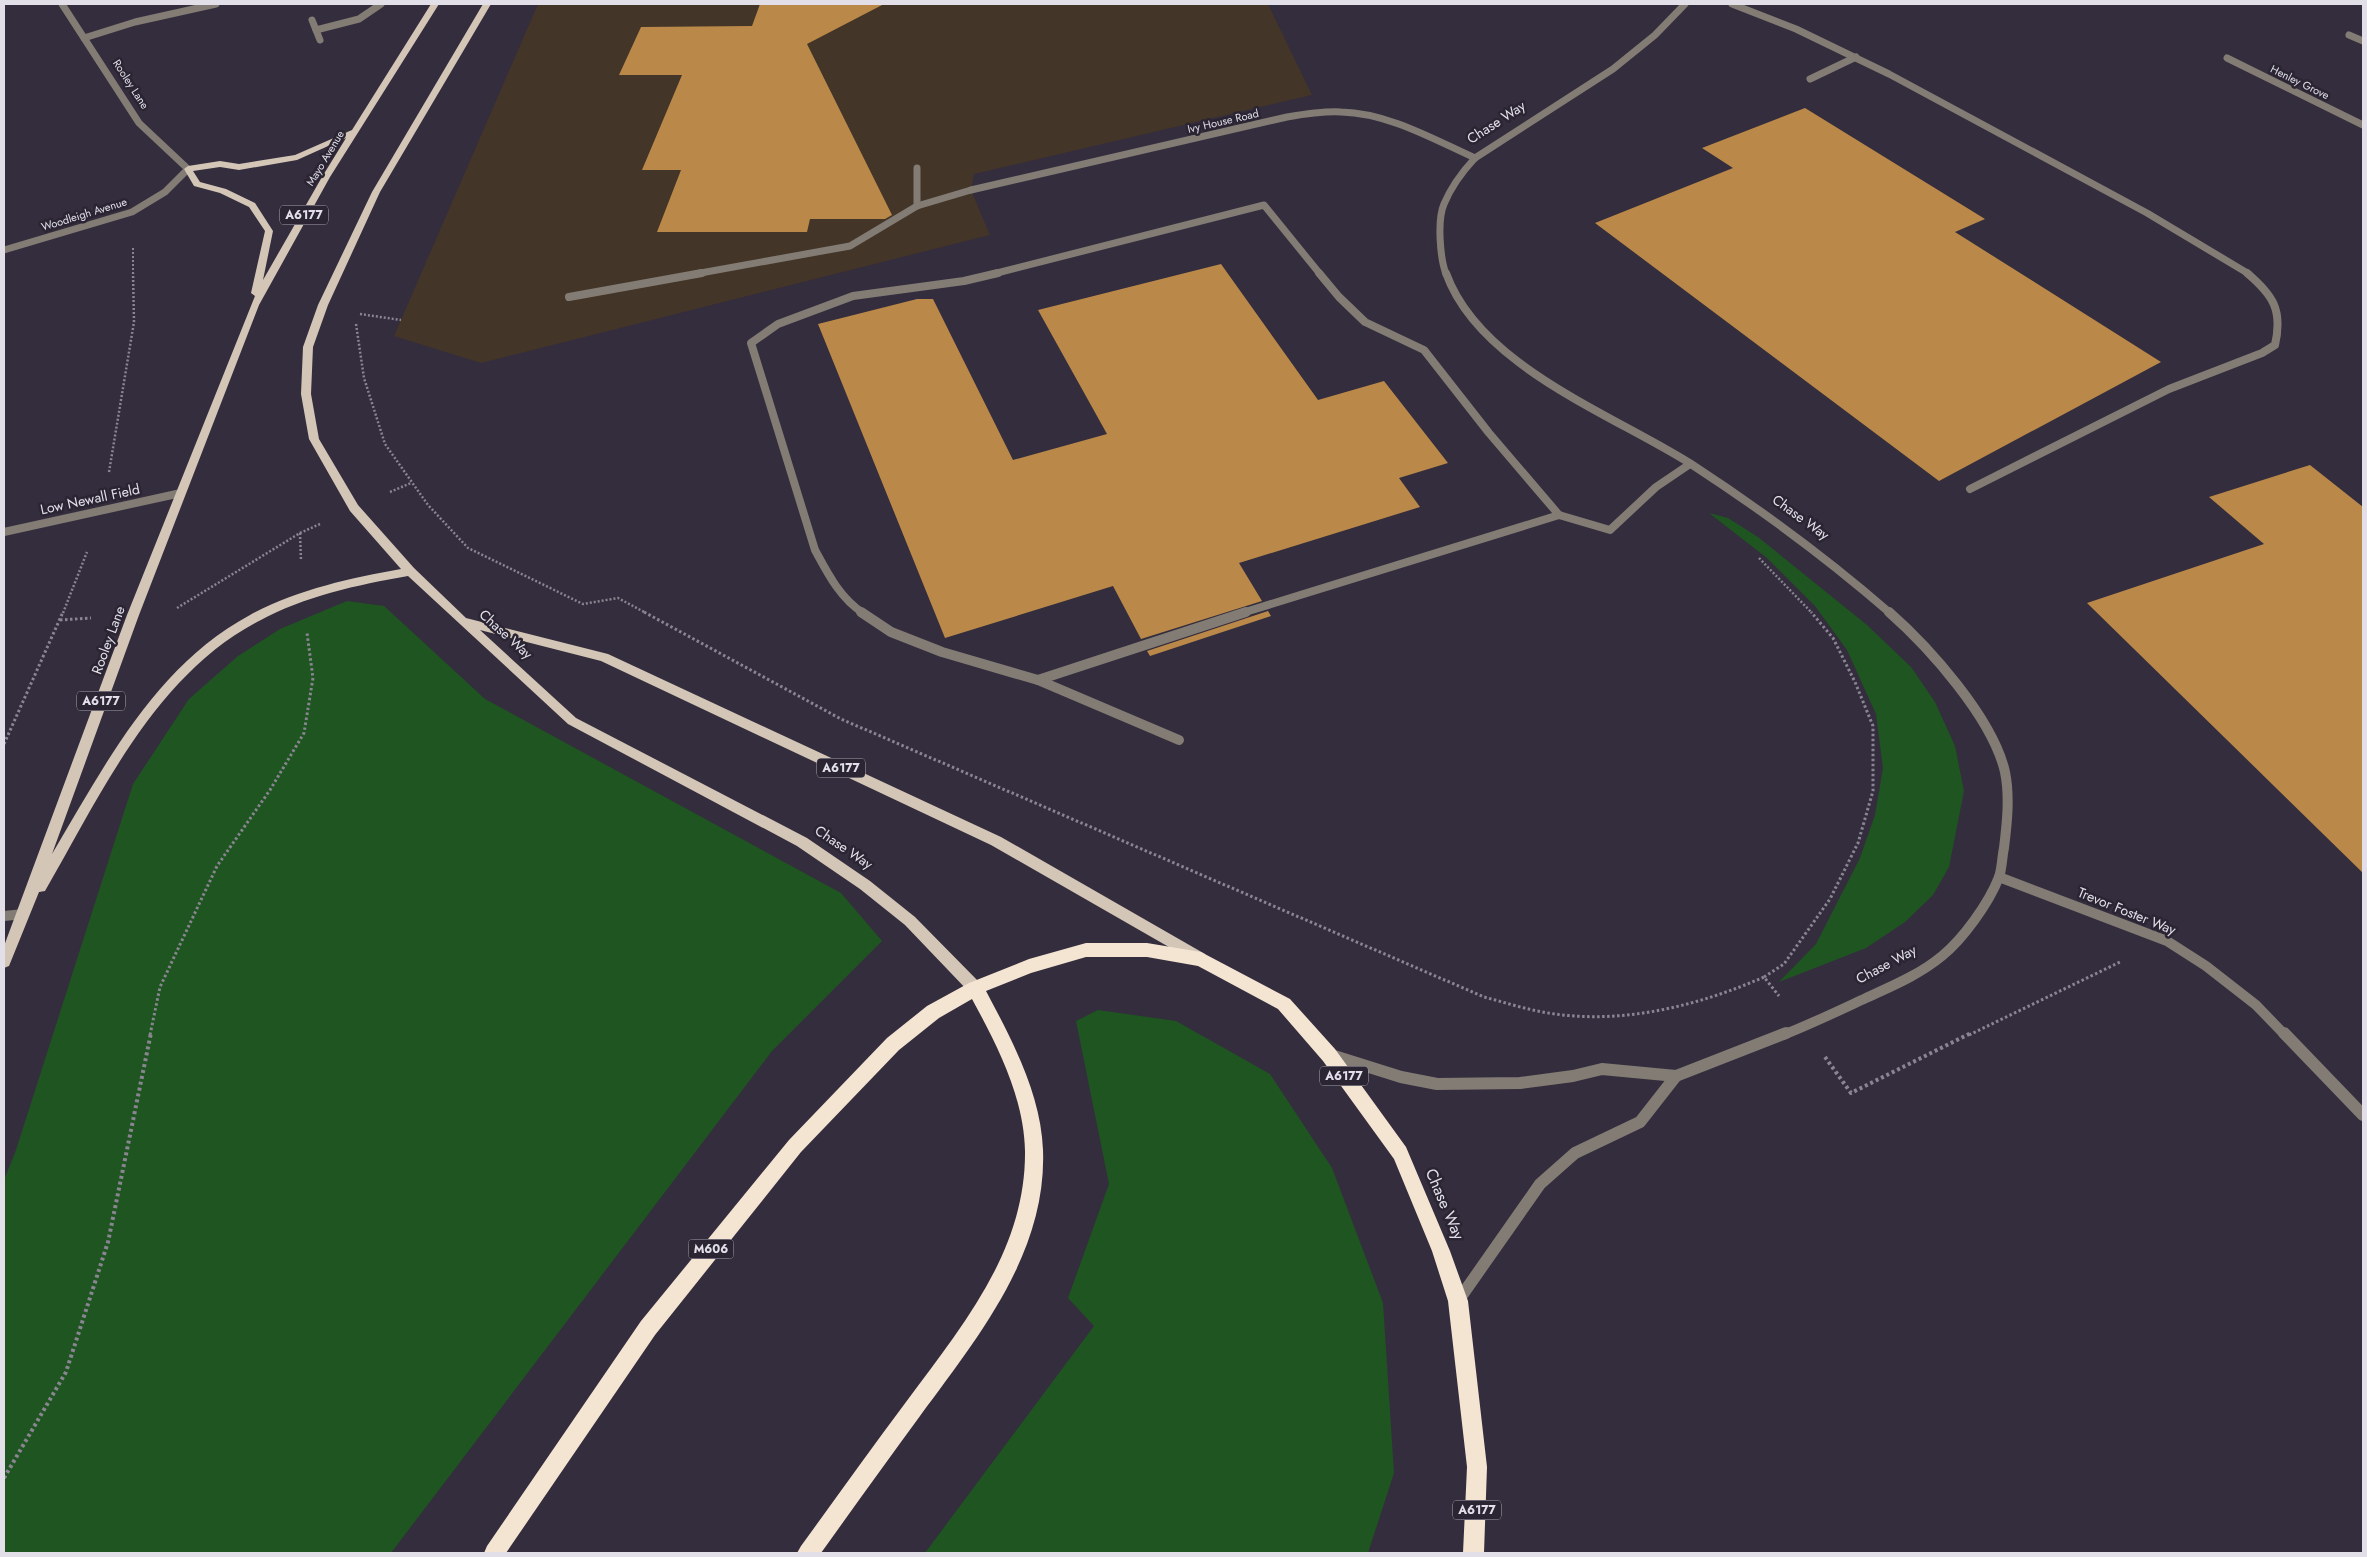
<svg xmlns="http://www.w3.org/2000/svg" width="2367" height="1557" viewBox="0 0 2367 1557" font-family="Jost,sans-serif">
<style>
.education{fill:#433528}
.green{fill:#1f5521}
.building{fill:#ba8949}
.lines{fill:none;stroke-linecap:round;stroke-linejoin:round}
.path-far3{stroke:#8a8592;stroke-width:2;stroke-dasharray:2 2;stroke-linecap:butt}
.path-far2{stroke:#8a8592;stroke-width:2.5;stroke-dasharray:2 2;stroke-linecap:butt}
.path-far1{stroke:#8a8592;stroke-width:3;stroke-dasharray:2.5 2.5;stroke-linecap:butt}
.path{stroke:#8a8592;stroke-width:4;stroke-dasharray:3 3;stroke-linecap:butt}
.lane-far2{stroke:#827c74;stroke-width:7}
.lane-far1{stroke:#827c74;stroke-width:8}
.lane{stroke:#827c74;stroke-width:10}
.street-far3{stroke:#827c74;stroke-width:7}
.street-far2{stroke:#827c74;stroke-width:8}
.street-far1{stroke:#827c74;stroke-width:10}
.street{stroke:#827c74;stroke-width:12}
.primary{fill:#d3c6b7;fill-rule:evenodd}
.highway{fill:#f4e4d2;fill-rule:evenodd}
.labels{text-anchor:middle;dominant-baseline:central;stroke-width:5;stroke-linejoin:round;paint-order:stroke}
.far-street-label{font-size:11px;fill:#e2dfe9;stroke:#2a2433}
.shield{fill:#2a2433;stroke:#aba7b2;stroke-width:1}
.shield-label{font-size:12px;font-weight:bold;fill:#e2dfe9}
.street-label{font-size:14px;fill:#e2dfe9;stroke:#2a2433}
.near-street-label{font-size:16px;fill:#e2dfe9;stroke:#2a2433}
</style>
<rect width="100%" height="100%" fill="#342d3d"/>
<!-- education -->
<polygon class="education" points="538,4 1268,4 1312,95 974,174 971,190 990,235 481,363 394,336"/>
<!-- green -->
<g class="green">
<polygon points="1709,513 1728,518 1758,537 1867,625 1911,667 1935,702 1955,746 1964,791 1949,867 1933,895 1905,922 1866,948 1779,982 1816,944 1860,858 1875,815 1883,768 1876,714 1847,650 1815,606 1767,558"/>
<polygon points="347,601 384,606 485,699 841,893 882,941 772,1051 391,1553 4,1553 4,1180 16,1150 133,784 189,699 238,656 280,629"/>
<polygon points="1098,1010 1176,1021 1270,1074 1332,1168 1383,1303 1394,1473 1368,1553 925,1553 1094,1326 1068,1298 1109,1184 1076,1021"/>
</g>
<!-- building -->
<g class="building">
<polygon points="760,4 884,4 807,44 892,215 885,219 810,219 807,232 657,232 681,170 642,170 682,75 619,75 641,27 752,26"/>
<polygon points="1805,108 1985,219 1955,232 2161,362 1939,481 1595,223 1733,168 1702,148"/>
<polygon points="1221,264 1318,400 1384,381 1448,463 1399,478 1420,507 1239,563 1262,601 1141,639 1113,586 945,638 818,324 917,299 933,299 1013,460 1107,434 1038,310"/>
<polygon points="2310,465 2363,507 2363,873 2087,603 2264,544 2209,497"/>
<polygon points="1268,611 1271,616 1150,656 1147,651"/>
</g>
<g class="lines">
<!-- path-far3 -->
<polyline class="path-far3" points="133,248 133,274"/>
<!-- path-far2 -->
<g class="path-far2">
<polyline points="360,314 401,320"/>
<polyline points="356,324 364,378 385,444 428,505 468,548 583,604 618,598 646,613"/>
<polyline points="109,472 134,322 133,273"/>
<polyline points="390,492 411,483"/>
<polyline points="300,533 301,560"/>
<polyline points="1759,558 1812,613"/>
<polyline points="177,608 300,533 320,524"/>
<polyline points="63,613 87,552"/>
</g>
<!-- path-far1 -->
<g class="path-far1">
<path d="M 644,612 L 841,719 L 1484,997 C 1507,1003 1531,1011 1555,1014 C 1626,1024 1700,1005 1764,977 L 1779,996"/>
<polyline points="60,620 91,618"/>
<polyline points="4,744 63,612"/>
<polyline points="1764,977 1784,964 1830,899 1858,843 1873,791 1873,726 1855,682 1833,638 1811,612"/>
<polyline points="150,1035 160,987 217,866 270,790 304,733 313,678 307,633"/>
<polyline points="1969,1035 2120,962"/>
</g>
<!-- path -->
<g class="path">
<polyline points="1825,1057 1851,1093 1971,1033"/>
<polyline points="4,1478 66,1372 108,1242 151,1033"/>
</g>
<!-- lane-far2 -->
<g class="lane-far2">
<polyline points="1732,4 1796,29 1889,74 2147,213 2249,274"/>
<polyline points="312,20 320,40"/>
<polyline points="316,30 359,19 381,4"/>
<polyline points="2349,35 2363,41"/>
<polyline points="84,38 135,22 216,4"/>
<polyline points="1810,79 1856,57"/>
<polyline points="917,168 917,206"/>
<polyline points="695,274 850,246 917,206 971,190"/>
<polyline points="993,274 1264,205 1320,274"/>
</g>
<!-- lane-far1 -->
<g class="lane-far1">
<polyline points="1319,273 1339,297 1365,322 1424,350 1489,433 1559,515"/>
<polyline points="569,297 702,273"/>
<path d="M 1970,489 L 2169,389 L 2262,353 L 2275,345 C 2283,310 2273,295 2247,273"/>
<polyline points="1559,515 1610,530 1656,487 1690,464"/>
<path d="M 863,613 C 840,598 828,574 815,550 L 751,343 L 778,324 L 853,296 L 964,281 L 998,273"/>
<polyline points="1242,613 1559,515"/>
</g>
<!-- lane -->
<g class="lane">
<polyline points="861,612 891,632 942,652 1038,680 1246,612"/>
<polyline points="1038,680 1179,740"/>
<polyline points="4,916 24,914"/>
</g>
<!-- street-far3 -->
<g class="street-far3">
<polyline points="2227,58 2363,125"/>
<path d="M 971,190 L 1287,117 C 1305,114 1323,111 1341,112 C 1388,113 1433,139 1475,158"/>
<polyline points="4,250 132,212 165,192 188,169 139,123 62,4"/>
<path d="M 1446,274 C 1440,258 1437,220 1444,204 C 1451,187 1463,171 1475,158 L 1613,69 L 1655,35 L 1685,4"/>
</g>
<!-- street-far2 -->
<g class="street-far2">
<path d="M 1446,273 C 1479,366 1612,414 1691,464 C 1760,509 1828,559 1890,613"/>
<polyline points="4,532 181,493"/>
</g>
<!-- street-far1 -->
<g class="street-far1">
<polyline points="1999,877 2167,941 2206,966 2256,1005 2285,1035"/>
<path d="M 1783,1035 C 1811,1024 1838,1011 1866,998 C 1892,986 1919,975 1942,956 C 1963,939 1989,903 1999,877 C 2002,869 2002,857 2004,848 C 2007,823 2010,797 2005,772 C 1993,719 1930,648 1889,612"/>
</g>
<!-- street -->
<g class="street">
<polyline points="2284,1033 2363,1115"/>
<polyline points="1331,1055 1401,1077 1437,1084 1520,1083 1573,1076 1602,1069 1676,1076 1786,1033"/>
<polyline points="1458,1301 1540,1184 1575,1153 1640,1122 1676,1076"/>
</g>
<!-- primary -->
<path class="primary" d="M 431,4 L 439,4 L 330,177 L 259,305 L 139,615 L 52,854 C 105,765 155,666 250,615 C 296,590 350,578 401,569 L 350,511 L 309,439 L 301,394 L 303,347 L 318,305 L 372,192 L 483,4 L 491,4 L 380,192 L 328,305 L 313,347 L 311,394 L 319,439 L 358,505 L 414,568 L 466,618 L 608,654 L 1001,837 L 1205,954 L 1207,958 L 1205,962 L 1200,964 L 1195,962 L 991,845 L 601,661 L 480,630 L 576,718 L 807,838 L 870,881 L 915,917 L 980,983 L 982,988 L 980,993 L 975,994 L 970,993 L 905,925 L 860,889 L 797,846 L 568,724 L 408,576 C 357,585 305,596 259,621 C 155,675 101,794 45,891 L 39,892 L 9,966 L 4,968 L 4,946 L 127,615 L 255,296 L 251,293 L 265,231 L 249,207 L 220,193 L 194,186 L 184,169 L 188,166 L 220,161 L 239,164 L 295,155 L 352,130 ZM 346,138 L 322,177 L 263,280 L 273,231 L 255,203 L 226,189 L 200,182 L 193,171 L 220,167 L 239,170 L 297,160 Z"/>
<!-- highway -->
<path class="highway" d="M 1086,943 L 1147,943 L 1201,952 L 1290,999 L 1335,1049 L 1406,1147 L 1450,1251 L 1468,1301 L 1487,1467 L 1484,1553 L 1463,1553 L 1467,1467 L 1448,1301 L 1432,1251 L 1394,1159 L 1323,1061 L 1278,1009 L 1198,966 L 1147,957 L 1086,957 L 1031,973 L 986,991 C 1012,1040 1041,1094 1043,1150 C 1047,1253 978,1337 920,1416 C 887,1461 854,1507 821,1553 L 797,1553 L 801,1546 C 836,1498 870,1450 906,1402 C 962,1326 1026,1251 1025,1151 C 1024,1097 997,1045 972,999 L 939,1018 L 899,1050 L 801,1152 L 655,1335 L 506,1553 L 484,1553 L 487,1546 L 641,1321 L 789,1140 L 887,1038 L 927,1006 L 969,983 L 1029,959 Z"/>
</g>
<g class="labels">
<!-- far-street labels -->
<g class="far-street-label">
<text transform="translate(2300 82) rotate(26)">Henley Grove</text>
<text transform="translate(131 84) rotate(57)">Rooley Lane</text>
<text transform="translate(1223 121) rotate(-13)">Ivy House Road</text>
<text transform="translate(325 158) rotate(-59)">Mayo Avenue</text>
<text transform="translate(84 214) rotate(-17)">Woodleigh Avenue</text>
</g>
<!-- shield labels -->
<g class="shield">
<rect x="280" y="205.5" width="48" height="19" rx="4"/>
<rect x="77" y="691.5" width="48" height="19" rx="4"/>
<rect x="817" y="758.5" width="48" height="19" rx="4"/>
<rect x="1320" y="1066.5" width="48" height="19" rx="4"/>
<rect x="688.5" y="1239.5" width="45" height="19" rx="4"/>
<rect x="1453" y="1500.5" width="48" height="19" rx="4"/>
</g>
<g class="shield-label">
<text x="304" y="215">A6177</text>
<text x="101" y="701">A6177</text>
<text x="841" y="768">A6177</text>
<text x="1344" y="1076">A6177</text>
<text x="711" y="1249">M606</text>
<text x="1477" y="1510">A6177</text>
</g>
<!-- street labels -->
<g class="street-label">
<text transform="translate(1496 122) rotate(-33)">Chase Way</text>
<text transform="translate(90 499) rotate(-12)">Low Newall Field</text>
<text transform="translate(1801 517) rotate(36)">Chase Way</text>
<text transform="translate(506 634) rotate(42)">Chase Way</text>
<text transform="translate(108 640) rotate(-70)">Rooley Lane</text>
<text transform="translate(844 847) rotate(34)">Chase Way</text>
<text transform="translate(2127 911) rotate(22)">Trevor Foster Way</text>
<text transform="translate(1886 964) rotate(-28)">Chase Way</text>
</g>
<!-- near-street labels -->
<g class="near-street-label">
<text transform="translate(1445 1204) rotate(67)">Chase Way</text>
</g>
</g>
<!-- border -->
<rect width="2367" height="1557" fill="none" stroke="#e2dfe9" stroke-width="10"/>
</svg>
